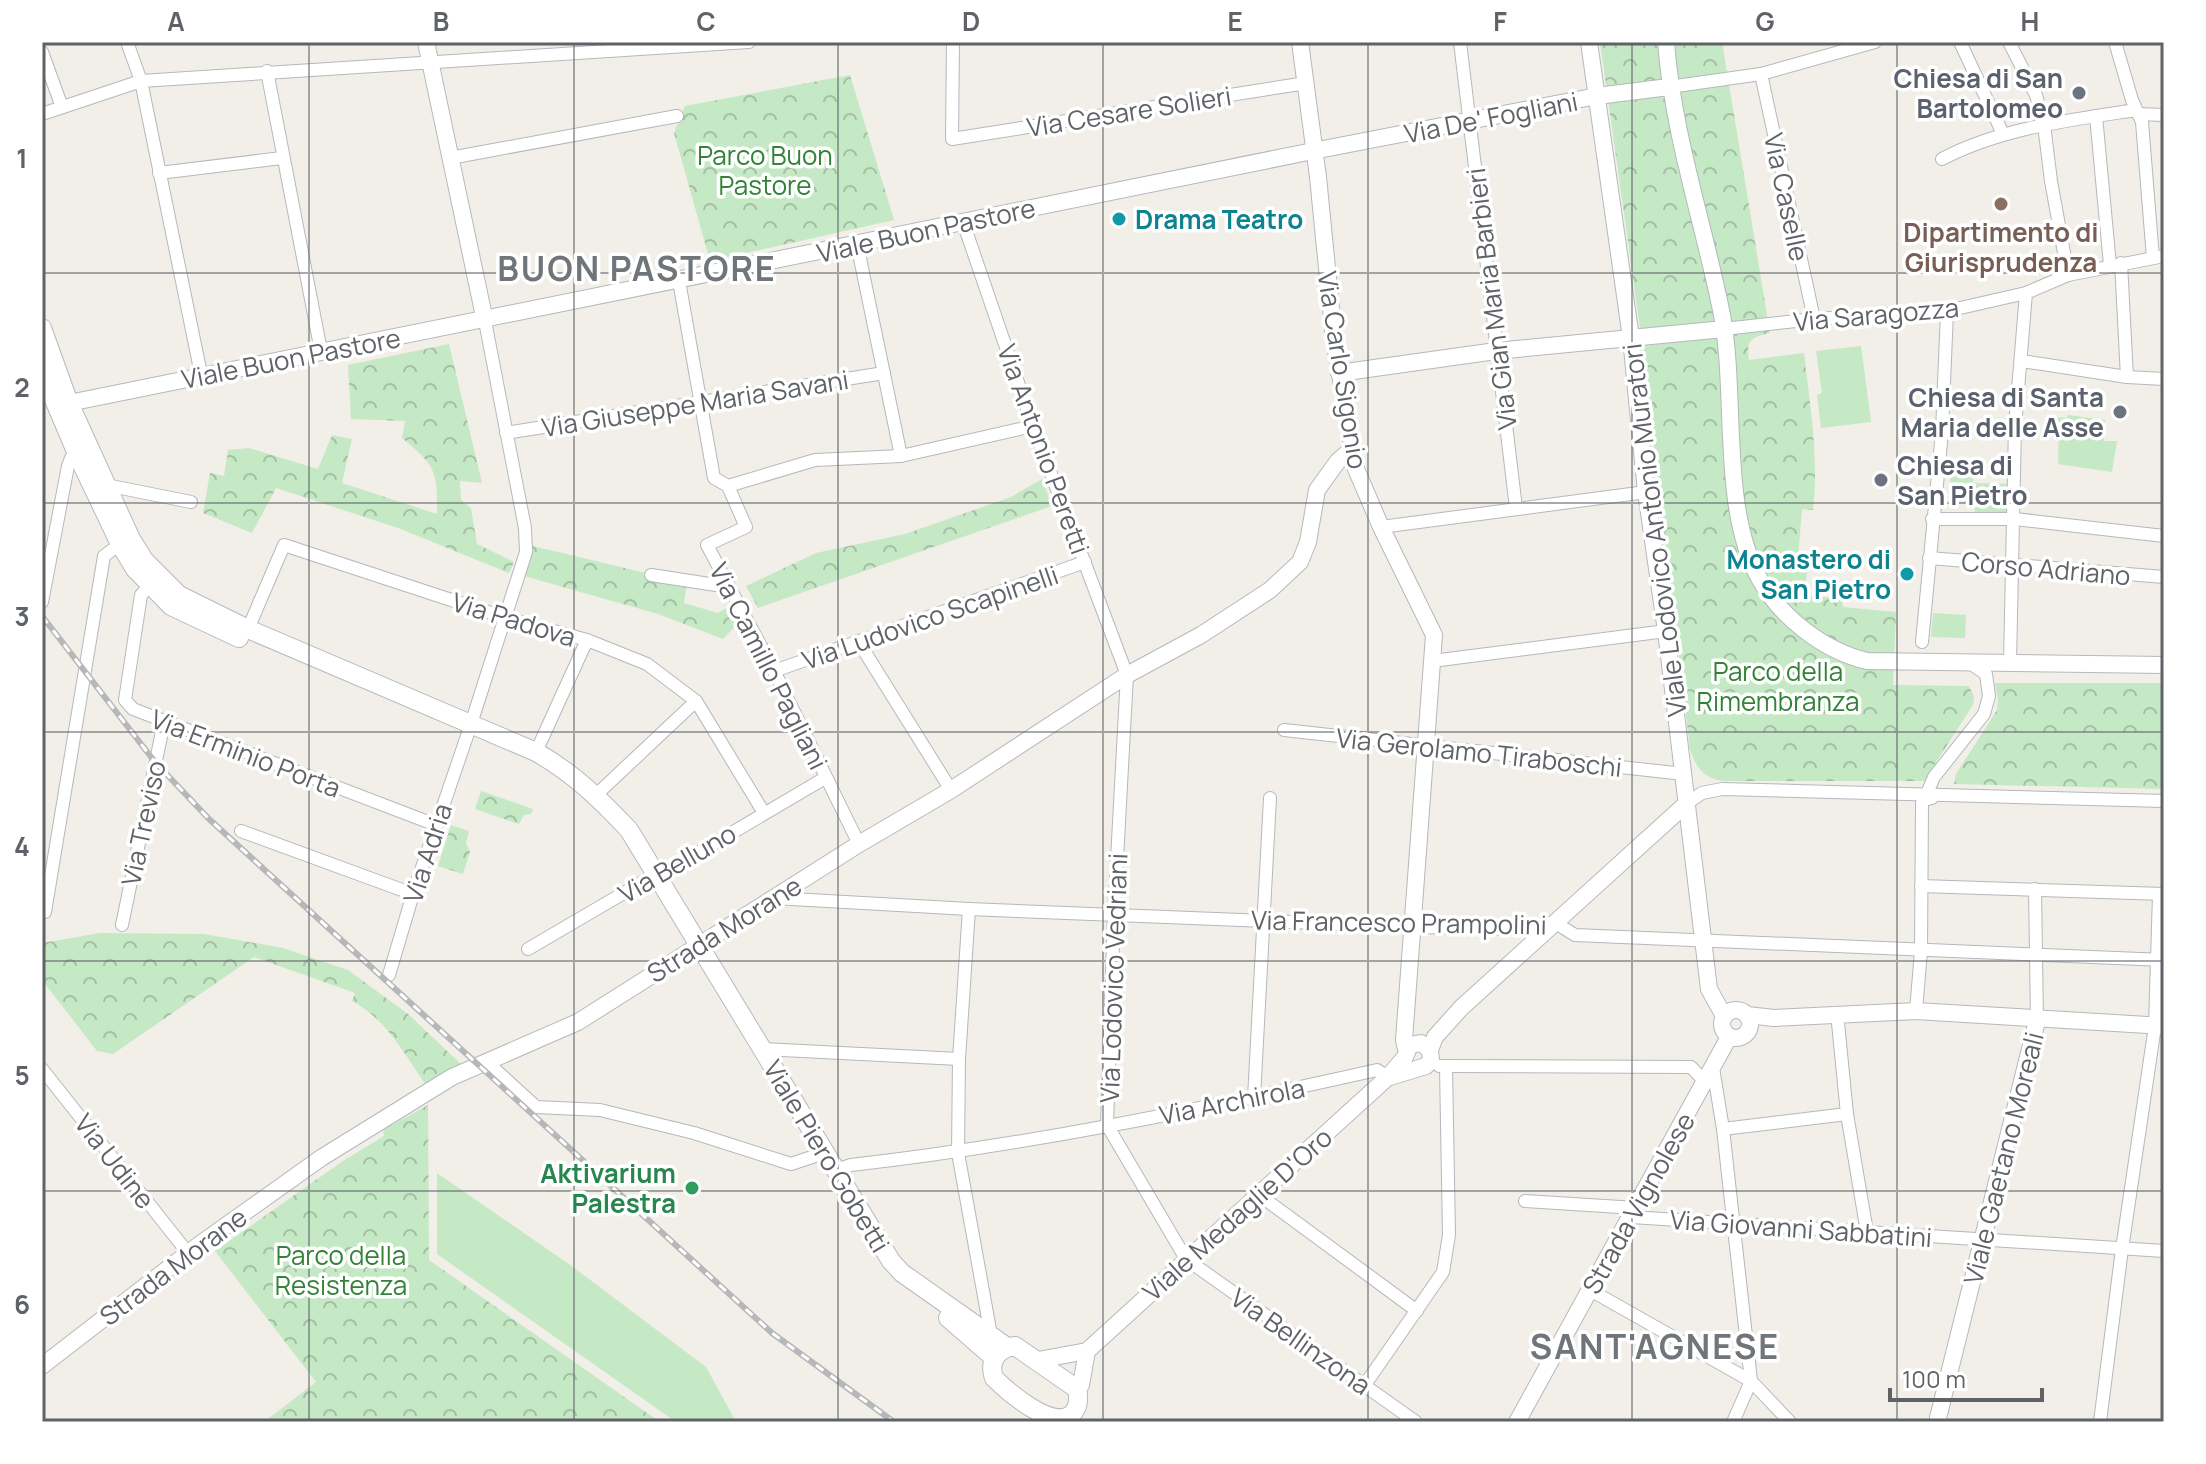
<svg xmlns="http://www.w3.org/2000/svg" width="2206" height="1464" viewBox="0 0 2206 1464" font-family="Manrope,sans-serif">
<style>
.park{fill:url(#park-crowns)}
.garden{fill:#c5e8c5}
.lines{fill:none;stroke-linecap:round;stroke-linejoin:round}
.minor-casing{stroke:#b5b8bc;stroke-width:14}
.tertiary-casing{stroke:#b5b8bc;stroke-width:18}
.secondary-casing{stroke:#b6babf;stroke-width:20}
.minor{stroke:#fff;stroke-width:12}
.tertiary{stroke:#fff;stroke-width:16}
.secondary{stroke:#fff;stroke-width:18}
.rail-casing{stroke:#b6b7b8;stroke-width:6}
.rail{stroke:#fff;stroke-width:3;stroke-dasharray:9;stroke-linecap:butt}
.grid{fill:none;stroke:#5f6368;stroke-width:2;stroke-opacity:0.55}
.worship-dot{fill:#6b7280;stroke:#fff;stroke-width:3}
.education-dot{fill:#8d6e63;stroke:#fff;stroke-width:3}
.culture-dot{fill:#0f9aa8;stroke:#fff;stroke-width:3}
.leisure-dot{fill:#2e9e5b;stroke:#fff;stroke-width:3}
.labels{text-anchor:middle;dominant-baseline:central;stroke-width:7;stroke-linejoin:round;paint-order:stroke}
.worship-label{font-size:26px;font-weight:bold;fill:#5b616d;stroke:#fff;text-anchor:end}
.street-label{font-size:26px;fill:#5f6368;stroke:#fff}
.park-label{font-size:26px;fill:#348238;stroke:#fff}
.culture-label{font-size:26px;font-weight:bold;fill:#0d838f;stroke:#fff;text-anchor:start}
.education-label{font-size:26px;font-weight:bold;fill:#785e54;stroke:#fff}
.leisure-label{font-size:26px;font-weight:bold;fill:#27864d;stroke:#fff;text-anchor:end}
.district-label{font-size:34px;font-weight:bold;letter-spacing:2px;fill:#70757a;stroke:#fff}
.neatline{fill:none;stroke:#5f6368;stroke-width:3}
.grid-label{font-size:26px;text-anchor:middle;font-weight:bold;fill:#5f6368}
</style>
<defs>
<pattern id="park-crowns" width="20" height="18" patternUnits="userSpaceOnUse" patternTransform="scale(2)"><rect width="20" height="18" fill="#c5e8c5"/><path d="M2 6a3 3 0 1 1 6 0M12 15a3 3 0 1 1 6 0" fill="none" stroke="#a3c0a4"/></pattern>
</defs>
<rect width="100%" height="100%" fill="#f1efe8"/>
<!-- park -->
<g class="park">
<path d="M 1600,42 L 1722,42 L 1770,333 C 1751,337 1746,340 1749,360 L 1804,353 C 1810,405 1819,457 1813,510 L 1802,509 L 1797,570 L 1807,571 L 1805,595 L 1842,599 L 1843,607 L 1896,612 L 1893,685 L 1969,686 L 1974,697 L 1973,705 L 1931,770 L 1929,781 L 1722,781 C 1702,777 1696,767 1690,749 L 1639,321 Z"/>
<polygon points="850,75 894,220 710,261 674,133 685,106"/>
<path d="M 449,344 L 482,483 L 460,481 L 461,500 L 471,508 L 477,544 L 514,562 L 509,573 L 398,528 L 276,488 L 252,533 L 203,513 L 210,473 L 224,476 L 228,450 L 249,448 L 318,469 L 332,435 L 352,439 L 342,483 L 437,514 C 438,471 435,465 402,438 L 405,421 L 351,419 L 348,365 Z"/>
<polygon points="1042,479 1052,506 758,608 746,586 816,553 905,534 1011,497"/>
<polygon points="533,546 687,583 684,603 718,613 732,605 743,618 723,639 658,614 524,576"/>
<polygon points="1995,683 2164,683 2164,789 1954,784 1956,774 1997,710 1998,700"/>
<polygon points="481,791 533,809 531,814 524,815 519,824 475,809"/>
<polygon points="451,825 469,831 466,843 470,852 463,874 438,866"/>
<path d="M 100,933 L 204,934 L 283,948 L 348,970 L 408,1014 L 461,1064 L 426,1085 C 403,1052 387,1020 352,1001 L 355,993 L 254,957 L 113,1054 L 97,1051 L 42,980 L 42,943 Z"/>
<polygon points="428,1105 429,1260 660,1422 264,1422 316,1382 215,1251 343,1161 384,1136 383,1130"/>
</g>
<!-- garden -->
<g class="garden">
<polygon points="1861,346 1871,422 1821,428 1817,395 1822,393 1816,351"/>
<polygon points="2068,415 2105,420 2104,441 2117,441 2112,472 2058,464 2059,426 2053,425 2053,417 2067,418"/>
<polygon points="1950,473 1973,474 1973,483 2011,484 2011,514 1975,514 1974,502 1951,503"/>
<polygon points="1933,613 1966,615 1965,638 1931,637"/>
<polygon points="437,1173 573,1267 706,1367 736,1422 676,1422 437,1254"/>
</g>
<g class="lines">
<!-- minor casing -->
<g class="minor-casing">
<g id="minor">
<polyline points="127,42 141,81 201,374"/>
<polyline points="953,42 952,139 1306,83"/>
<polyline points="1460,42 1516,508"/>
<polyline points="1960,42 2003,134"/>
<polyline points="2009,42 2036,95 2044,125 2051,181 2068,275"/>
<polyline points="2115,42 2132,100 2142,122 2153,258"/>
<polyline points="42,52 62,107"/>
<polyline points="267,71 321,351"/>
<polyline points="1761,74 1814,319"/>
<polyline points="1669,87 1761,74 1875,42"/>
<polyline points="42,114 141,81 749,42"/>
<polyline points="2138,114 2164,115"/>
<polyline points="2096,116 2110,265"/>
<polyline points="450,158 677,116"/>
<path d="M 1942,159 C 2001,128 2070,120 2136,110"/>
<polyline points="159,173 282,158"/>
<polyline points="963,222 1033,426 1127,675 1114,914 1107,1125 1186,1259 1416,1422"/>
<polyline points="857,244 901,456"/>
<polyline points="2121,263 2127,377"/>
<polyline points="679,281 714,478 728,486 746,527 707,545 774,671 859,844"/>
<polyline points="1724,329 1814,319 1947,311 2026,293 2068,275 2164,256"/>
<polyline points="2022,361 2127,377 2164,379"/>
<polyline points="506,433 884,373"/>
<polyline points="106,485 191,502"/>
<polyline points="728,486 815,460 901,456 1033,426"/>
<polyline points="1932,519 2015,519 2164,536"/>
<polyline points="1381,527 1646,492"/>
<polyline points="1929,558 2164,577"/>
<polyline points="651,575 729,587"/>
<polyline points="149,586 141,595 125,700 133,709 436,825"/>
<polyline points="42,602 68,466 71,458 77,454"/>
<polyline points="248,629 284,545 506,618 587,640 647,664 696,701 764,813"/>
<polyline points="858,641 951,790"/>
<polyline points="1922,642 1942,432 1947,311"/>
<polyline points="1432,661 1666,631"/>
<polyline points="2010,662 2015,426 2026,293"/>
<polyline points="774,671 1085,562"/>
<polyline points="471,724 526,552 525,528 485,321"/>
<polyline points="1284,730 1675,773"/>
<polyline points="536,752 587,640"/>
<polyline points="596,795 696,701"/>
<polyline points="1933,796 1928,791 1934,777 1984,714 1989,696 1986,674 1970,663"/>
<polyline points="1686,804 1702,793 1722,789 2164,801"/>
<polyline points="241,831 413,894"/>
<polyline points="1921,886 2164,894"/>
<polyline points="2035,889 2037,1021"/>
<polyline points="774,898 969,909 1414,927 1522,929 1554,922 1575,935 2164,960"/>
<polyline points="969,909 959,1059 958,1153 991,1335"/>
<polyline points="45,912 104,556 120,544"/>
<polyline points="122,925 164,722"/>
<polyline points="528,949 646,880 657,877 825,778"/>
<polyline points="389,975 413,894 468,733"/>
<polyline points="1916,1011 1921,951 1922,803 1924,800 1932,798"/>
<polyline points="1837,1013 1847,1114 1867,1232"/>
<polyline points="763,1049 959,1059"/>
<polyline points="487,1062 536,1107 600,1110 694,1133 791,1164 815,1156"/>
<polyline points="1439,1066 1691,1067 1705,1082"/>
<polyline points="1713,1068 1723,1129 1751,1381"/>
<polyline points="42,1069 188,1253"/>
<polyline points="1254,1098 1270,798"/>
<polyline points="1723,1129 1847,1114"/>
<path d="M 836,1170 L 851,1165 C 1028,1145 1203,1109 1377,1070 L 1388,1077"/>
<polyline points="1258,1194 1417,1311"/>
<polyline points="1525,1201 1636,1208"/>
<polyline points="1631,1217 2164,1251"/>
<polyline points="1590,1290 1751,1381"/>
<polyline points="1364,1386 1443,1272 1449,1235 1446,1067"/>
<polyline points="1733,1422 1751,1381 1790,1422"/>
<polyline points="2100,1422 2122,1249 2155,1026 2159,894"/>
</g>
</g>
<!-- tertiary casing -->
<g class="tertiary-casing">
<g id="tertiary">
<polyline points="426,42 485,321"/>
<polyline points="1300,42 1318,177 1334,339 1356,469 1381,527 1434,635 1404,1040 1406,1049"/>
<polyline points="1589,42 1631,338 1646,492 1666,631 1709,989 1724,1016"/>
<path d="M 1666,42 C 1673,135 1704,224 1722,315 C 1737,395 1720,506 1759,578 C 1780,617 1824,651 1867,661 L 2164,665"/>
<polyline points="1339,373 1496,351 1724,329"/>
<polyline points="69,403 1313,151 1597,96 1669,87"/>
<circle cx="1736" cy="1024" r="14"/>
<polyline points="1747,1015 1774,1018 1916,1011 2164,1026"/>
<polyline points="1390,1077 1426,1066 1431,1060 1430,1050 1435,1037 1461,1008 1686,804"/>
<polyline points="1038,1360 1087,1351 1388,1077 1405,1057 1410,1045 1421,1043 1430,1050"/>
<polyline points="42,1366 196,1247 321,1158 452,1077 578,1022 859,844 951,790 1127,675 1201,635 1270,590 1300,562 1308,542 1317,490 1338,461 1352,449"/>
<polyline points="1077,1389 1081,1385 1087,1351"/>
<polyline points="1517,1422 1729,1037"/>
<polyline points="1937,1422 2037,1021"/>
</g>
</g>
<!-- secondary casing -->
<g class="secondary-casing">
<g id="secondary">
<path d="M 42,328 L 69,403 L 131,539 L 144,560 L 179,595 L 248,629 L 536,752 C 573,773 600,799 629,830 L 891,1261 L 902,1273 L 1007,1347"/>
<polyline points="42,371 77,454 120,544 135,569 171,606 239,638"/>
<polyline points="948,1318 994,1358"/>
<path d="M 1015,1346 L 1077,1389 C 1079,1398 1079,1407 1072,1414 C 1053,1431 1008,1392 994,1378 C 988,1361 998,1348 1015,1346 Z"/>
</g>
</g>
<!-- minor -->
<use href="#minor" class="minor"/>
<!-- tertiary -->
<use href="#tertiary" class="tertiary"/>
<!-- secondary -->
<use href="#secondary" class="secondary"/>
<!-- rail casing -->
<g class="rail-casing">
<polyline id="rail" points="42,616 155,762 209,819 772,1333 894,1422"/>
</g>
<!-- rail -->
<use href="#rail" class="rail"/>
</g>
<!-- grid -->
<path class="grid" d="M 309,42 L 309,1422M 574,42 L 574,1422M 838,42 L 838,1422M 1103,42 L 1103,1422M 1368,42 L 1368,1422M 1632,42 L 1632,1422M 1897,42 L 1897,1422M 42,273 L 2164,273M 42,503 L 2164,503M 42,732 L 2164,732M 42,961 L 2164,961M 42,1191 L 2164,1191"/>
<!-- markers -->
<g class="worship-dot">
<circle cx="2079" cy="93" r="8"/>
<circle cx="2120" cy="412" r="8"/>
<circle cx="1881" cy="480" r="8"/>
</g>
<circle class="education-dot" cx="2001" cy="204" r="8"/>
<g class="culture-dot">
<circle cx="1119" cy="219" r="8"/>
<circle cx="1907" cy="574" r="8"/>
</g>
<circle class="leisure-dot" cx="692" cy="1188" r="8"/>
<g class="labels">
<!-- worship labels -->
<g class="worship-label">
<text x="2063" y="78">Chiesa di San<tspan x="2063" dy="30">Bartolomeo</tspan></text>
<text x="2104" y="397">Chiesa di Santa<tspan x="2104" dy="30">Maria delle Asse</tspan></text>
<text x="1897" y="465" text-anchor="start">Chiesa di<tspan x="1897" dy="30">San Pietro</tspan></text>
</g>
<!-- street labels -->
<g class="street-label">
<text transform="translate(1129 111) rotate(-9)">Via Cesare Solieri</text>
<text transform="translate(1491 117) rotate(-11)">Via De' Fogliani</text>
<text transform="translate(1787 197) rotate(78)">Via Caselle</text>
<text transform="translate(926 230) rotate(-12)">Viale Buon Pastore</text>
<text transform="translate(1491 299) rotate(-97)">Via Gian Maria Barbieri</text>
<text transform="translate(1876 314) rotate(-5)">Via Saragozza</text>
<text transform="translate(291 358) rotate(-11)">Viale Buon Pastore</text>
<text transform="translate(1343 370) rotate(81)">Via Carlo Sigonio</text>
<text transform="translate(695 403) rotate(-9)">Via Giuseppe Maria Savani</text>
<text transform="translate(1044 449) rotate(70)">Via Antonio Peretti</text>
<text transform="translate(1654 530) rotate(-97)">Viale Lodovico Antonio Muratori</text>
<text transform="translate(2046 568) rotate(5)">Corso Adriano</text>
<text transform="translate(930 617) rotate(-19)">Via Ludovico Scapinelli</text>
<text transform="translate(514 619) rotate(17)">Via Padova</text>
<text transform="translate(769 666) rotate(63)">Via Camillo Pagliani</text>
<text transform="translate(1479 752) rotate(6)">Via Gerolamo Tiraboschi</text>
<text transform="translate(246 753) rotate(21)">Via Erminio Porta</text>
<text transform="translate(143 823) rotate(-78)">Via Treviso</text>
<text transform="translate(427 853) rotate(-72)">Via Adria</text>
<text transform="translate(677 863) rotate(-30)">Via Belluno</text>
<text transform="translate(1399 922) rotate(1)">Via Francesco Prampolini</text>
<text transform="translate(724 929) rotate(-32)">Strada Morane</text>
<text transform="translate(1113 978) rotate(-88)">Via Lodovico Vedriani</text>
<text transform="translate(1232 1101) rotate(-11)">Via Archirola</text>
<text transform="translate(827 1156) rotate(59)">Viale Piero Gobetti</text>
<text transform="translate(2003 1158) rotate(-76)">Viale Gaetano Moreali</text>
<text transform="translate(115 1161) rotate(52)">Via Udine</text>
<text transform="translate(1638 1203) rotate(-61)">Strada Vignolese</text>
<text transform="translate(1237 1214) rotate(-42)">Viale Medaglie D'Oro</text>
<text transform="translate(1801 1228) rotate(4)">Via Giovanni Sabbatini</text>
<text transform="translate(173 1266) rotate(-37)">Strada Morane</text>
<text transform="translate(1301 1341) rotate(35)">Via Bellinzona</text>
</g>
<!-- park labels -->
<g class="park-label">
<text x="765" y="155">Parco Buon<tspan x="765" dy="30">Pastore</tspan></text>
<text x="1778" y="671">Parco della<tspan x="1778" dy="30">Rimembranza</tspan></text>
<text x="341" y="1255">Parco della<tspan x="341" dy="30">Resistenza</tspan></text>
</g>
<!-- culture labels -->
<g class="culture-label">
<text x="1135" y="219">Drama Teatro</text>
<text x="1891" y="559" text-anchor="end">Monastero di<tspan x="1891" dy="30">San Pietro</tspan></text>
</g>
<!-- education labels -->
<g class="education-label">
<text x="2001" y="232">Dipartimento di<tspan x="2001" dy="30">Giurisprudenza</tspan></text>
</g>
<!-- leisure labels -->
<g class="leisure-label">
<text x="676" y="1173">Aktivarium<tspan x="676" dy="30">Palestra</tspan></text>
</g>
<!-- district labels -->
<g class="district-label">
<text x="637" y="268">BUON PASTORE</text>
<text x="1655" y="1346">SANT'AGNESE</text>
</g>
</g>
<!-- border -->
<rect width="2206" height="1464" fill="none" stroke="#ffffff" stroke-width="88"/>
<!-- scale -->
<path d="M1890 1388v12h152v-12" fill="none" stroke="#5f6368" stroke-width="4"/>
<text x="1902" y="1388" font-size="24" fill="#5f6368" stroke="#ffffff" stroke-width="6" paint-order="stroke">100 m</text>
<rect x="44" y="44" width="2118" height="1376" class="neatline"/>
<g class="grid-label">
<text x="176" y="31">A</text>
<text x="441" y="31">B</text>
<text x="706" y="31">C</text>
<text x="971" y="31">D</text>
<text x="1235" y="31">E</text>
<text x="1500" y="31">F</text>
<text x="1765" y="31">G</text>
<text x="2030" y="31">H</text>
<text x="22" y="168">1</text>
<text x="22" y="397">2</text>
<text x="22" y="626">3</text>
<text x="22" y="856">4</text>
<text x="22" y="1085">5</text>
<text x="22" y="1314">6</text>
</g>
</svg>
